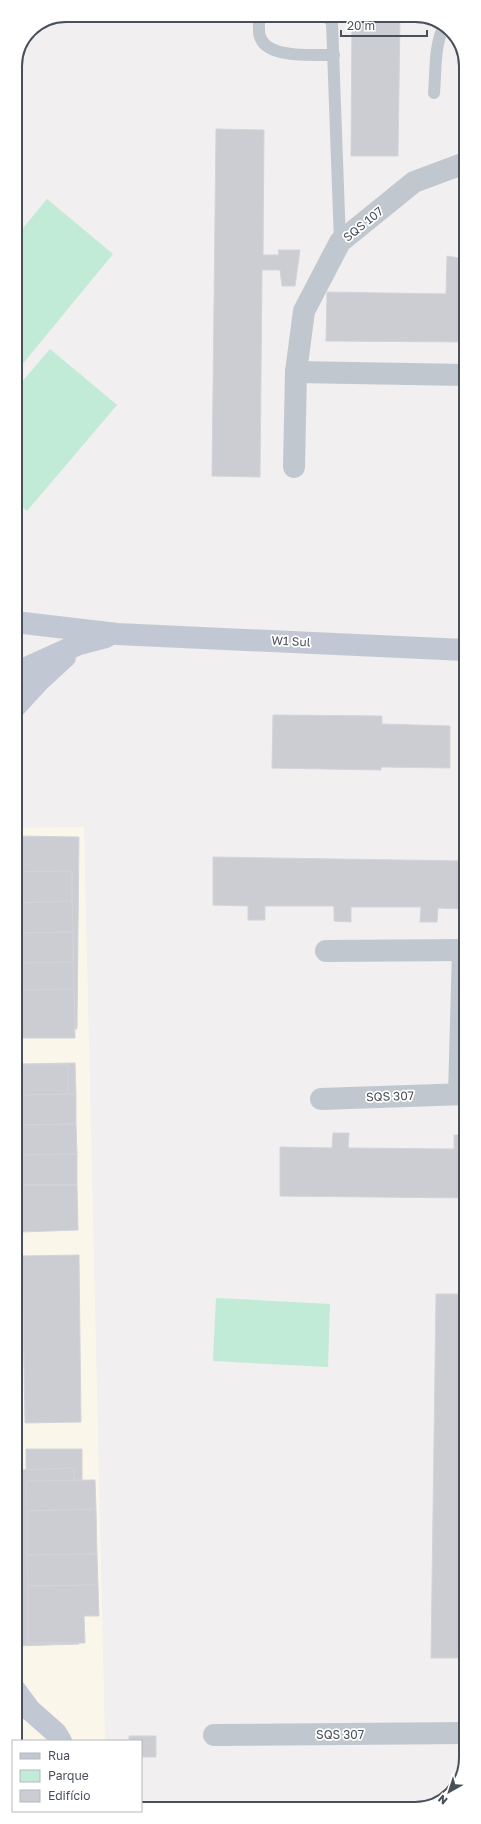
<svg xmlns="http://www.w3.org/2000/svg" width="481" height="1824" viewBox="0 0 481 1824" font-family="'Golos Text',sans-serif">
<style>
.commercial{fill:#faf7ea}
.green{fill:#c1ebd6}
.building{fill:#cccdd3;stroke:#d3d4da}
.lines{fill:none;stroke-linecap:round;stroke-linejoin:round}
.lane{stroke:#c1c7cf;stroke-width:12}
.street{stroke:#c1c7cf;stroke-width:22}
.secondary{stroke:#c1c8d4;stroke-width:22}
.labels{text-anchor:middle;dominant-baseline:central;stroke-width:3.5;stroke-linejoin:round;paint-order:stroke}
.street-label{font-size:12px;fill:#49505a;stroke:#fff}
.rim{fill:none;stroke:#49505a;stroke-width:2}
</style>
<rect width="100%" height="100%" fill="#f1efef"/>
<!-- commercial -->
<polygon class="commercial" points="84,827 105,1741 16,1741 15,828"/>
<!-- green -->
<g class="green">
<polygon points="47,199 113,254 16,372 15,371 15,238"/>
<polygon points="50,349 117,405 27,511 15,501 15,390"/>
<polygon points="216,1298 330,1304 328,1367 213,1361"/>
</g>
<!-- building -->
<g class="building">
<polygon points="352,15 400,15 398,156 351,156"/>
<polygon points="216,129 264,130 263,255 279,255 278,250 300,250 295,286 282,286 280,270 262,270 260,477 212,476"/>
<polygon points="447,256 465,259 465,342 326,341 327,292 446,294"/>
<polygon points="273,715 382,716 382,724 450,726 450,768 381,767 381,770 272,768"/>
<polygon points="15,836 79,837 77,1029 16,1028"/>
<polygon points="213,857 465,861 465,909 438,908 437,922 420,922 421,907 351,907 351,922 334,921 334,906 265,906 265,920 248,920 248,906 213,905"/>
<polygon points="72,871 72,901 17,903 17,872"/>
<polygon points="72,901 73,932 18,933 17,903"/>
<polygon points="73,932 73,962 18,963 18,933"/>
<polygon points="73,962 74,989 18,990 18,963"/>
<polygon points="74,989 75,1038 19,1038 18,990"/>
<polygon points="75,1063 76,1094 20,1095 19,1064"/>
<polygon points="16,1065 68,1065 70,1223 16,1223"/>
<polygon points="76,1094 76,1124 21,1125 20,1095"/>
<polygon points="76,1124 77,1154 21,1155 21,1125"/>
<polygon points="333,1133 349,1133 348,1148 454,1149 454,1135 466,1135 466,1198 280,1196 280,1147 332,1148"/>
<polygon points="77,1154 77,1185 21,1185 21,1155"/>
<polygon points="21,1185 77,1185 78,1230 22,1232"/>
<polygon points="79,1255 81,1422 25,1423 22,1256"/>
<polygon points="436,1294 466,1294 466,1658 431,1658"/>
<polygon points="26,1449 82,1449 82,1480 26,1481"/>
<polygon points="74,1468 79,1644 16,1646 16,1470"/>
<polygon points="95,1480 96,1509 27,1511 26,1481"/>
<polygon points="96,1509 97,1554 27,1555 27,1511"/>
<polygon points="97,1554 98,1585 28,1586 27,1555"/>
<polygon points="98,1585 99,1616 84,1616 85,1643 28,1643 28,1586"/>
<polygon points="129,1736 156,1736 156,1757 141,1757 141,1741 129,1741"/>
</g>
<g class="lines">
<!-- lane -->
<g class="lane">
<path d="M 261,15 C 258,20 259,24 259,30 C 259,61 314,54 334,55"/>
<polyline points="326,15 332,23 340,242"/>
<path d="M 434,93 C 436,70 434,46 444,26"/>
</g>
<!-- street -->
<g class="street">
<polyline points="296,372 465,375"/>
<polyline points="294,467 296,372 304,311 340,242 414,182 465,163"/>
<polyline points="326,951 466,950"/>
<polyline points="459,1094 463,950"/>
<polyline points="321,1099 466,1094"/>
<polyline points="214,1735 466,1733"/>
</g>
<!-- secondary -->
<g class="secondary">
<polyline points="15,622 117,634 465,650"/>
<polyline points="15,673 79,644 106,637"/>
<polyline points="15,707 38,682 65,657"/>
<polyline points="16,1691 30,1710 56,1733 61,1741"/>
</g>
</g>
<g class="labels">
<!-- street labels -->
<g class="street-label">
<text transform="translate(363 224) rotate(-39)">SQS 107</text>
<text transform="translate(291 641) rotate(3)">W1 Sul</text>
<text transform="translate(390 1096) rotate(-2)">SQS 307</text>
<text x="340" y="1734">SQS 307</text>
</g>
</g>
<!-- crop -->
<path d="M0 0H481V1824H0ZM66 22H415A44 44 0 0 1 459 66V1758A44 44 0 0 1 415 1802H66A44 44 0 0 1 22 1758V66A44 44 0 0 1 66 22Z" fill="#fff" fill-rule="evenodd"/>
<path class="rim" d="M66 22H415A44 44 0 0 1 459 66V1758A44 44 0 0 1 415 1802H66A44 44 0 0 1 22 1758V66A44 44 0 0 1 66 22Z"/>
<!-- legend -->
<rect x="12" y="1740" width="130" height="72" fill="#ffffff" stroke="#b6b9bd"/>
<rect x="20" y="1753" width="20" height="6" fill="#c1c8d4" stroke="#b6b9bd"/>
<text x="48" y="1760" font-size="12" fill="#49505a">Rua</text>
<rect x="20" y="1770" width="20" height="12" fill="#c1ebd6" stroke="#b6b9bd"/>
<text x="48" y="1780" font-size="12" fill="#49505a">Parque</text>
<rect x="20" y="1790" width="20" height="12" fill="#cccdd3" stroke="#b6b9bd"/>
<text x="48" y="1800" font-size="12" fill="#49505a">Edifício</text>
<!-- north arrow -->
<g transform="translate(449 1792) rotate(219)" stroke="#ffffff" stroke-width="3" paint-order="stroke">
<path d="M0-3L7 15L0 10L-7 15Z" fill="#49505a"/>
<text y="-6" font-size="11" font-weight="bold" text-anchor="middle" fill="#49505a">N</text>
</g>
<!-- scale -->
<path d="M341 30v6h86v-6" fill="none" stroke="#49505a" stroke-width="2"/>
<text x="347" y="30" font-size="12" fill="#49505a" stroke="#ffffff" stroke-width="3" paint-order="stroke">20 m</text>
</svg>
